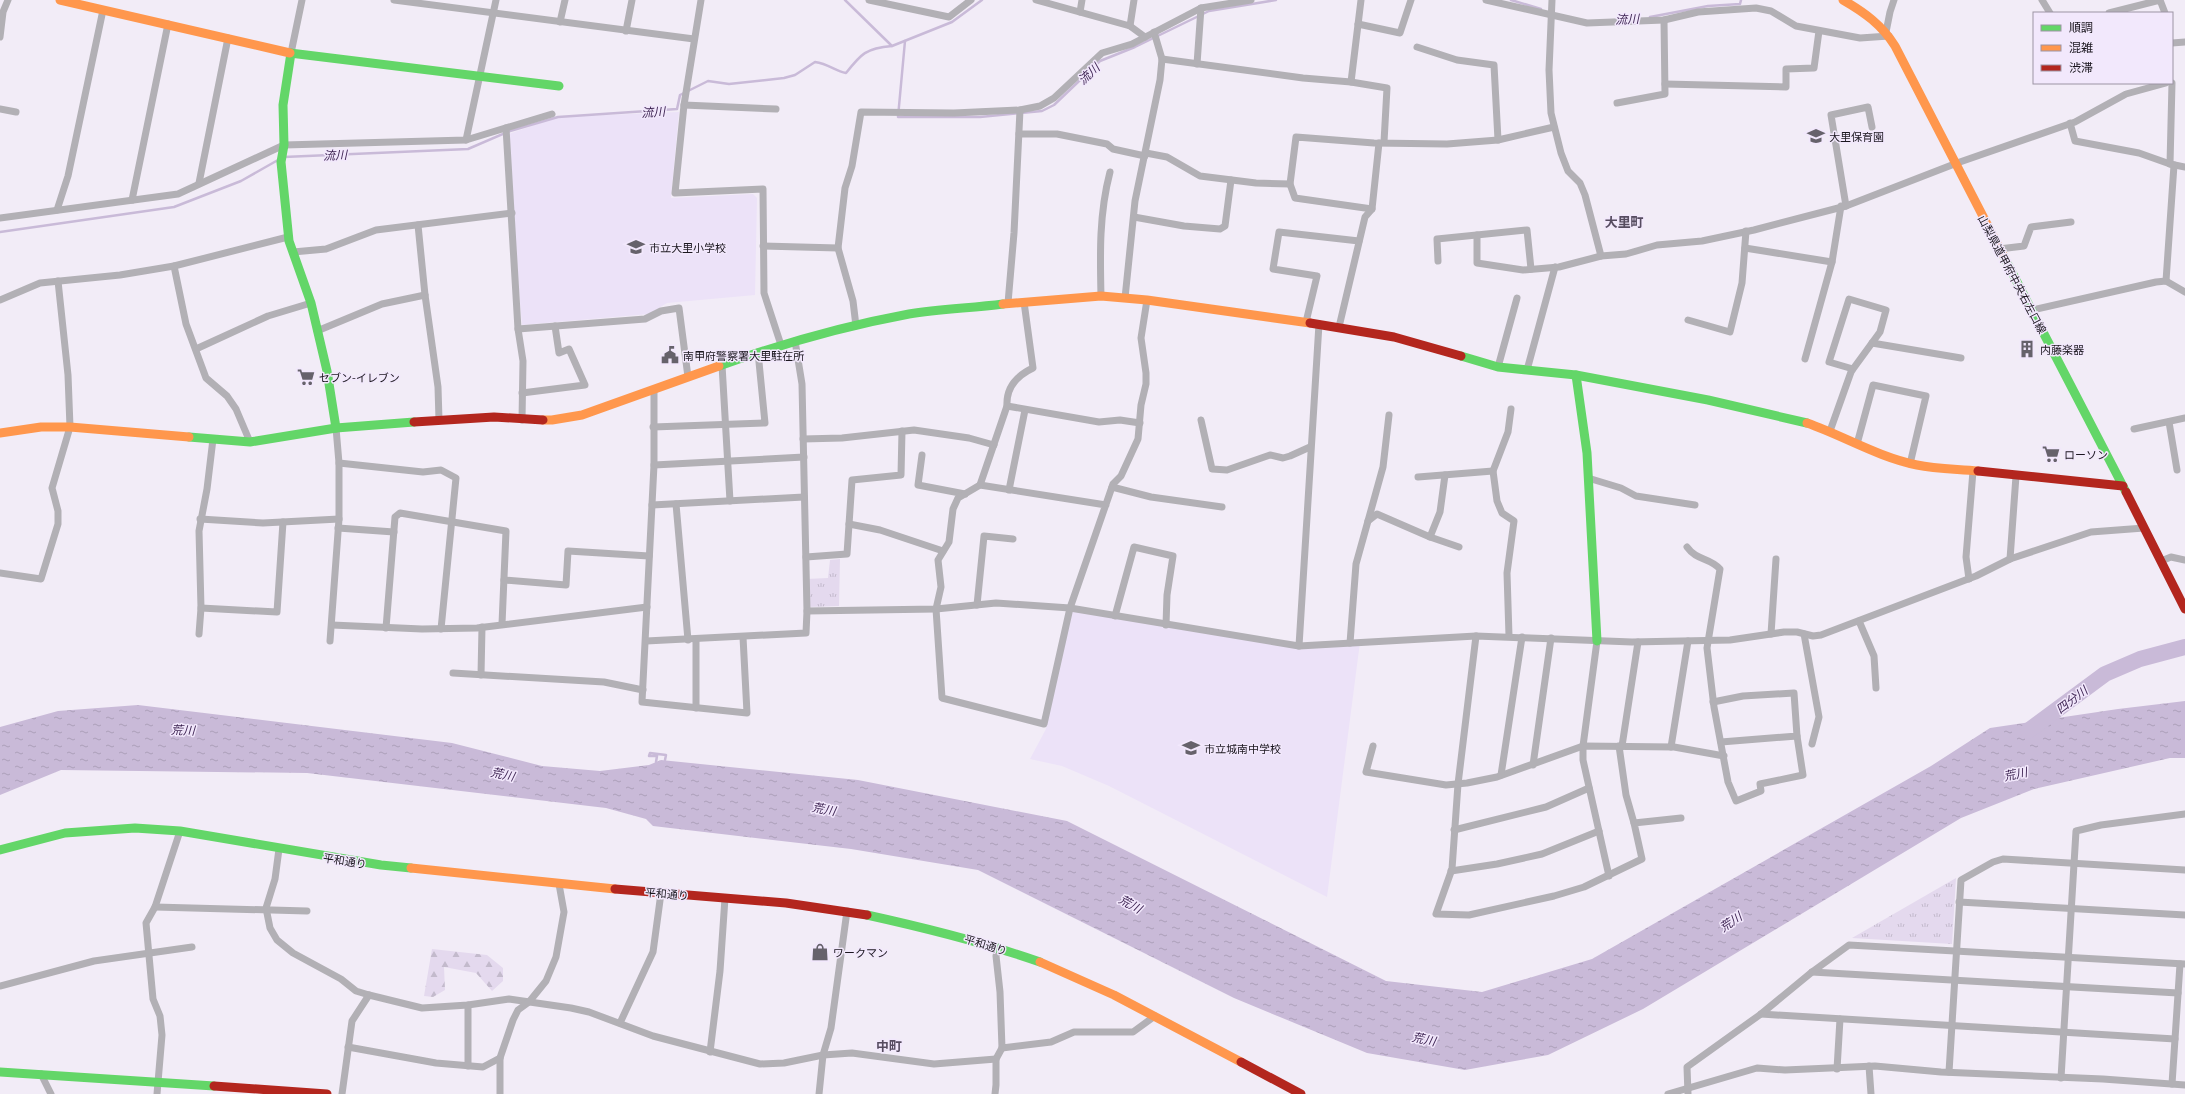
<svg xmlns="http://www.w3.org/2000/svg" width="2185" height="1094" viewBox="0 0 2185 1094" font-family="Georgia,'Noto Sans JP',serif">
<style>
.built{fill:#ece2f8}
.forest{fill:url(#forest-firs)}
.park{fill:url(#park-tufts)}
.water{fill:url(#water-ripples)}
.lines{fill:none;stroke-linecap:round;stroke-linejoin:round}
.stream{stroke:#c9bad8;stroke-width:2.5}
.river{stroke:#c9bad8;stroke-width:16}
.street{stroke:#b2b0b5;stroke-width:7}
.fast{stroke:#63d668;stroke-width:9}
.slow{stroke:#ff974d;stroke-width:9}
.jam{stroke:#b3261e;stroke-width:9}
.labels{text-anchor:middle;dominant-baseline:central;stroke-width:3;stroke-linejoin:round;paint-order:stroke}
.poi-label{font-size:11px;fill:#1b171f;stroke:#f2e8fc;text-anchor:start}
.street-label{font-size:11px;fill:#1b171f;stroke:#f2e8fc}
.water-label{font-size:12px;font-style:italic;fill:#391f4e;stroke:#f2e8fc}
.quarter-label{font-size:13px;font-weight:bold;fill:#564c60;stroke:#f2e8fc}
</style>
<defs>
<pattern id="forest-firs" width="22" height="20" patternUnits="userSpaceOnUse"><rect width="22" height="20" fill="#e4d9ee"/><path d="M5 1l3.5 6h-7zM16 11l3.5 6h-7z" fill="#c3bacc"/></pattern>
<pattern id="park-tufts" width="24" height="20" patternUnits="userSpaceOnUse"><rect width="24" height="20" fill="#e4d9ee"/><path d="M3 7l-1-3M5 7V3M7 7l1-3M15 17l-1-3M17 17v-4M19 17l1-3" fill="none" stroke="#c3bacc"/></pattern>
<pattern id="water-ripples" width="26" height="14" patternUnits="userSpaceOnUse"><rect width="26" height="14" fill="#c9bad8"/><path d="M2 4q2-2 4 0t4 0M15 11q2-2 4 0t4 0" fill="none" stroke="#ac9fb9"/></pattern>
</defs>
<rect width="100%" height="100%" fill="#f2ecf7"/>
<!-- built -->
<g class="built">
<polygon points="679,112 671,198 753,194 757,198 755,295 667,303 649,314 522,325 506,135 558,117"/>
<polygon points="1070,608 1299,646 1360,642 1327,897 1109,786 1062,766 1030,759 1046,729"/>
</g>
<!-- forest -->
<polygon class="forest" points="432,949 487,955 503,968 503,981 492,991 476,973 444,967 445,990 433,997 424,996"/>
<!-- park -->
<g class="park">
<polygon points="840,559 839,606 807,607 806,579 828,578 830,560"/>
<polygon points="1956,878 1952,944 1852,938"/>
</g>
<!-- water -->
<polygon class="water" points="2185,701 2185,758 2170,758 2034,789 1961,818 1643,1009 1548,1055 1465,1070 1367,1053 1234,998 978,870 851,849 653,826 646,819 606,808 307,773 61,770 0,795 0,727 58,711 138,705 452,743 542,766 600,771 649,765 661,760 858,780 1067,821 1386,981 1482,992 1592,959 1931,766 1990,728 2118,709"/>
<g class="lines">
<!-- stream -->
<g class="stream">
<polyline points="845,0 892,46 952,22 982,0"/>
<polyline points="1511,0 1541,9"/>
<polyline points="1650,17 1708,6 1740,4 1741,0"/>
<polyline points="905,41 898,117 980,117 1042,111 1054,105 1100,61 1135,47 1209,11 1276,0"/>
<path d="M 284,157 L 468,149 L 510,131 L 558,117 L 677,109 L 680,95 L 708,81 L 729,84 L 784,78 L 795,75 L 815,62 C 829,64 835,71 846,73 C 861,54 866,48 892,46"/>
<polyline points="0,232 174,207 241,181 278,160"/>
<polyline points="656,762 657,756 649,756 650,753 666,755 665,760"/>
</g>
<!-- river -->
<polyline class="river" points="2028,731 2105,674 2140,659 2185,647"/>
<!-- street -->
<g class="street">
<polyline points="394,0 694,39"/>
<polyline points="701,0 684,105 675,193 763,189 764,293 781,345"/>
<polyline points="869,0 949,17 971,0"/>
<polyline points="1036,0 1130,26 1145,37"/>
<polyline points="1486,0 1587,23 1664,20 1698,12 1756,8 1771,11 1796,26 1860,38 1889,36"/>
<polyline points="1552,0 1549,70 1551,113 1561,153 1568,171 1580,183 1585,195 1601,256"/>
<polyline points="2042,0 2050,13"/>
<polyline points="1080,12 1082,0"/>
<polyline points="2109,13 2160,0 2165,13"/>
<polyline points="560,22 565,0"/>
<polyline points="1358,24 1400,33 1411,0"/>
<polyline points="1130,26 1134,0"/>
<polyline points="626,31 632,0"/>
<polyline points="1886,32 1890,12 1894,0"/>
<polyline points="0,37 3,12 8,0"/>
<polyline points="2172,43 2185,42"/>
<polyline points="1417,47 1457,60 1494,65 1498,140"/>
<polyline points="291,53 302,0"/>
<polyline points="1162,59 1303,78 1351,82 1387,88 1384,142"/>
<polyline points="1197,64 1201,8"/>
<polyline points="1351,82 1361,0"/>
<polyline points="1665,84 1786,87 1786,69 1814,68 1819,31"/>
<polyline points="1617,103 1665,94 1664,20"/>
<polyline points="684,105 776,109"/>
<polyline points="0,109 16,112"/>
<polyline points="2070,123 2075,141 2139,153 2170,164 2185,167"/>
<polyline points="506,128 518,329 523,361 522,420"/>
<polyline points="1019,134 1057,134 1107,144 1113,149 1145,156"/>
<polyline points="466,140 496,0"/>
<polyline points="1146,153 1167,157 1200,176 1256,183 1290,184"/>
<polyline points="2170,164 2172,83"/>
<polyline points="199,183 228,38"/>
<polyline points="132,200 168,24"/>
<polyline points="1846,206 1831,115 1868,107 1872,127"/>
<polyline points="1372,209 1295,198 1290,184 1296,137 1374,143 1447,144 1498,140 1554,127"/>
<polyline points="57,210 68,176 103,10"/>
<polyline points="1134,217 1184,226 1220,229 1225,226 1231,180"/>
<polyline points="0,218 178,194 284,145 466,140 552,114"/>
<polyline points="418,225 425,295 438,387 439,420"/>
<polyline points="1477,235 1477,263 1523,270 1559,267 1601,256 1626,254 1657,245 1702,241 1754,230 1846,206 1957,163 2075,122 2126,94 2166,83"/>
<polyline points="763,246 838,248"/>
<polyline points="1745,248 1832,262"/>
<polyline points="1999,249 2024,246 2031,227 2071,222"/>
<polyline points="293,252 326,249 376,230 512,213"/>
<polyline points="1438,261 1437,239 1527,230 1531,269"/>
<polyline points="174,266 186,324 206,378 227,396 236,409 250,442"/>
<polyline points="2166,281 2174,165"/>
<path d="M 1101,296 C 1100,254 1099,214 1110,172"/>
<polyline points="1125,298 1135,201 1160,80 1162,59 1154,32"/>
<polyline points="0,300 40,283 120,275 174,266 288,237"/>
<polyline points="1008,303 1014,233 1020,110"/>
<polyline points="2032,310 2156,282 2166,281 2185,292"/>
<polyline points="1688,320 1730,332 1742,283 1746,231"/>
<polyline points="1306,322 1317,276 1273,269 1279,232 1359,241"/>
<polyline points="856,326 853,301 838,248 845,188 852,166 861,112 954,113 1020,110 1040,106 1054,98 1102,53 1132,44 1201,8 1251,0"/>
<polyline points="1339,327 1365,217 1372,209 1379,143"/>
<polyline points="518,329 645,319 661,311 679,308 688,377"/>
<polyline points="317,331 382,304 425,295"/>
<polyline points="795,341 802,384 807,611 936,609 996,603 1070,608 1299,646 1476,636 1632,642 1730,640 1784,632 1797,632 1813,636 1821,635 1976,576 2010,559 2091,532 2144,528"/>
<polyline points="1872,343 1961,358"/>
<polyline points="196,349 268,316 311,303"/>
<polyline points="1805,359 1832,262 1841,206"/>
<polyline points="722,365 730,501"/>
<polyline points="1498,367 1517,298"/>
<polyline points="1527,370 1555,267"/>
<polyline points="654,391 654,465 642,702 747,713 743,637"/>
<polyline points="522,393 585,385 569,349 559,353 555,326"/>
<polyline points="1007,406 1099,422 1120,420 1140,423"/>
<polyline points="1201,420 1212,469 1227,470 1270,455 1283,458 1290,456 1310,447"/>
<polyline points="2169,422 2177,470"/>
<polyline points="653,427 765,423 758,352"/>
<polyline points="2134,429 2185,418"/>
<polyline points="1830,431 1851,372 1853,369 1880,332 1886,310 1849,299 1829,362 1853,369"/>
<polyline points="803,439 842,438 914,430 969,438 994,445"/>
<polyline points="1857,444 1873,385 1926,396 1910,464"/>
<polyline points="922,455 918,485 965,494"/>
<polyline points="339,463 423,472 441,470 456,478 441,629"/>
<polyline points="654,465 804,457"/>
<polyline points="1418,477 1493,471"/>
<polyline points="1588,478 1621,488 1636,496 1695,505"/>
<path d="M 980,485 L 1007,406 C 1006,388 1016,376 1033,368 L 1024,302"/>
<polyline points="1112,487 1151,497 1222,507"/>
<polyline points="1009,490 1025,410"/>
<polyline points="676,504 688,640"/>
<polyline points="652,505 804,497"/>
<polyline points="1106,505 980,485 958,498 953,509 949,542 938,560 941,587 936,609 942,698 1044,724 1070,608 1113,484 1121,476 1138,439 1141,405 1146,384 1146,373 1141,338 1147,300"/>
<polyline points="200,519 263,523 339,519"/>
<polyline points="1368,521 1383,467 1389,415"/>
<polyline points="849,524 880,530 943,551"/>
<polyline points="338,528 394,532"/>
<polyline points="1430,537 1440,512 1445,475"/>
<path d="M 1687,547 C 1697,561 1709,557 1720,569 L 1707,648 L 1714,707 L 1728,782 L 1736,801 L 1761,791 L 1760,784 L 1803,775 L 1797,736"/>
<polyline points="806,557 847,554 852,480 901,475 902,431"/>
<polyline points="2010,559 2016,476"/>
<polyline points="2161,561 2171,557 2185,560"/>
<polyline points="0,573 41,579 58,524 58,511 52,488 70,427 68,375 58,281"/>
<polyline points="1969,579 1966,557 1973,471"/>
<polyline points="504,580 566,585 568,551 649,556"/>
<polyline points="977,605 984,536 1013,539"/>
<polyline points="201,608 277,612 283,522"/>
<polyline points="1115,616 1134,547 1173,556 1167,595 1166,625"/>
<polyline points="1859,621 1874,656 1876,688"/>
<polyline points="332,625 422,629 477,628 647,607"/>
<polyline points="386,628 395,517 400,513 506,531 502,624"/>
<polyline points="199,634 201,608 199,531 207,489 213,439"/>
<polyline points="1771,634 1776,559"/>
<polyline points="1804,634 1819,717 1812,744"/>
<polyline points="1476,636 1458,784 1452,869 1436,914 1469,915 1554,896 1584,887 1642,859 1634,823 1681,818"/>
<polyline points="1509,636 1507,573 1514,521 1502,513 1497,501 1493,471 1508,432 1511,409"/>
<polyline points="696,639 696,708"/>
<polyline points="330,641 339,519 339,463 336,428"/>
<polyline points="646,641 806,633 807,611"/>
<polyline points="1597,641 1583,746 1583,760 1609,876"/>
<polyline points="1350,643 1356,564 1368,521 1377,514 1430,537 1459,547"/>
<polyline points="1299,646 1319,324"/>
<polyline points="453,673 604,682 643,690"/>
<polyline points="481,675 482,627"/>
<polyline points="1713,702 1743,696 1794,693 1797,736 1721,742"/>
<polyline points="1373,746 1366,772 1446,785 1467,783 1497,777 1583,746 1674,747 1724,756"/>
<polyline points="1619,746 1626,795 1634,823"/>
<polyline points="1622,746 1638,642"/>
<polyline points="1671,747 1688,641"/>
<polyline points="1533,765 1551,638"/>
<polyline points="1501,775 1522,637"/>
<polyline points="1454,830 1546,807 1589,788"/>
<polyline points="279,849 275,879 266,908 270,928 277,940 293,953 341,979 356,991 369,995 422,1008 468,1005 509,999 571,1008 589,1012 653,1036 760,1064 784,1063 823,1055 852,1053 934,1064 996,1059"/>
<polyline points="1451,871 1497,864 1542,854 1599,831"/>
<polyline points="1959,902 2185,915"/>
<polyline points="155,907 307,911"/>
<polyline points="1812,972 2178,993"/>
<polyline points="0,986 94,961 192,947"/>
<polyline points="1761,1014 2175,1039"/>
<polyline points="620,1023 653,952 661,893"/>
<polyline points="348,1047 436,1063 483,1067 500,1058"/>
<polyline points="1002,1048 1051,1042 1074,1032 1133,1032 1155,1016"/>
<polyline points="710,1052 720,971 725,898"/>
<polyline points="468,1066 468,1005"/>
<polyline points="1869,1066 1871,1094"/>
<polyline points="1837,1069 1840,1019"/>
<polyline points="1949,1072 1961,880 1993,862 2003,859 2185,870"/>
<polyline points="41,1074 51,1094"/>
<polyline points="2061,1078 2076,831 2101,825 2185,814"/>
<polyline points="2172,1084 2180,964"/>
<polyline points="157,1094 162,1035 160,1016 153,999 146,923 155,907 180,831"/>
<polyline points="342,1094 352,1021 369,995"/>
<polyline points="500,1094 500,1058 513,1020 518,1010 529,1002 546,981 556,957 564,912 559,884"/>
<polyline points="819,1094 823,1055 831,1028 847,911"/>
<polyline points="995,1094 996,1085 996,1059 1002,1048 1000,992 996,956 998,947"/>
<polyline points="1668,1094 1757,1068 1785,1070 1875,1066 1941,1072 2103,1079 2185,1085"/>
<polyline points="1688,1094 1687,1067 1761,1014 1812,972 1849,945 2185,964"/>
</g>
<!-- fast -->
<g class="fast">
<polyline points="290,53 559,86"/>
<polyline points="291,53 283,105 284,145 281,162 289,241 311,303 327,371 336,428"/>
<polyline points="2003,255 2126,492"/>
<polyline points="1461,356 1498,367 1576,375 1708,400 1807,423"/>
<path d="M 719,366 C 781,344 844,326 909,314 C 940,309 972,308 1003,304"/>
<polyline points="1576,375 1587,453 1597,641"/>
<polyline points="189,437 250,442 336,428 414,422"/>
<polyline points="0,850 65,833 135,828 180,831 381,865 411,868"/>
<path d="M 867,915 C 926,928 983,942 1040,962"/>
<polyline points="0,1072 214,1086"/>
</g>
<!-- slow -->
<g class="slow">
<polyline points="60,0 290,53"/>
<path d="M 1843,0 C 1864,12 1882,25 1895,46 L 2003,255"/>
<polyline points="1003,304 1101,296 1147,300 1310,323"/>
<polyline points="543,420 552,420 582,415 719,366"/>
<path d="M 1807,423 C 1844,436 1878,457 1917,465 C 1936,469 1958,469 1978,471"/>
<polyline points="0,433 41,427 70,427 189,437"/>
<polyline points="411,868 615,889"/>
<polyline points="1040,962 1114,995 1241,1062"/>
</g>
<!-- jam -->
<g class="jam">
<polyline points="1310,323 1394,337 1461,356"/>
<polyline points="414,422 494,417 543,420"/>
<polyline points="1978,471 2123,486"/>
<polyline points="2126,492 2185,609"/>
<polyline points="615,889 786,903 867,915"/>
<polyline points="1241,1062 1301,1094"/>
<polyline points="214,1086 327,1094"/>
</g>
</g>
<!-- icons -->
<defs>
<g id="school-bare" transform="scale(1.38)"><path d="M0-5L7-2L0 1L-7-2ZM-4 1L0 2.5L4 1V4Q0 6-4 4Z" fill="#66626b" stroke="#f2e8fc" stroke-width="2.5" paint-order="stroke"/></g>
<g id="building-bare" transform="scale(1.38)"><path d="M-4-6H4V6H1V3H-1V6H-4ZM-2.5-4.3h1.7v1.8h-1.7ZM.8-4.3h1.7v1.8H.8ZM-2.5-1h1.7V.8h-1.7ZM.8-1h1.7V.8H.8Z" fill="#66626b" stroke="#f2e8fc" stroke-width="2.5" paint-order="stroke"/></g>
<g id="civic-bare" transform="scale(1.38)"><path d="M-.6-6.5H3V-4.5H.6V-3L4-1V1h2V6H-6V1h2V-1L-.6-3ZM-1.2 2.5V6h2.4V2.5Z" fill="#66626b" stroke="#f2e8fc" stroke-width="2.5" paint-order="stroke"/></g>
<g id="supermarket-bare" transform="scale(1.38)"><path d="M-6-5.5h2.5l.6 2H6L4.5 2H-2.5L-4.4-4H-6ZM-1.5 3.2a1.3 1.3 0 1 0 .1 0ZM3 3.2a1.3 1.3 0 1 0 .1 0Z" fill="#66626b" stroke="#f2e8fc" stroke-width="2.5" paint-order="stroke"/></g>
<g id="shop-bare" transform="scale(1.38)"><path d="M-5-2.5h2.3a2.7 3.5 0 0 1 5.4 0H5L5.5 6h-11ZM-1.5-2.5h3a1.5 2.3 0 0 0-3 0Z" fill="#66626b" stroke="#f2e8fc" stroke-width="2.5" paint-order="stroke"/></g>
</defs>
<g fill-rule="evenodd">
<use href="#school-bare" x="1816" y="136"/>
<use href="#school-bare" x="636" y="247"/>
<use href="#building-bare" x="2027" y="349"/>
<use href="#civic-bare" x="670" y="355"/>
<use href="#supermarket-bare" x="306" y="377"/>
<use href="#supermarket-bare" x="2051" y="454"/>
<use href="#school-bare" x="1191" y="748"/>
<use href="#shop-bare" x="820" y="952"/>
</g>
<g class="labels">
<!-- poi labels -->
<g class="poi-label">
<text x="1829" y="136">大里保育園</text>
<text x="649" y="247">市立大里小学校</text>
<text x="2040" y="349">内藤楽器</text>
<text x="683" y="355">南甲府警察署大里駐在所</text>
<text x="319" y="377">セブン-イレブン</text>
<text x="2064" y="454">ローソン</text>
<text x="1204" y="748">市立城南中学校</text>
<text x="833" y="952">ワークマン</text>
</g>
<!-- street labels -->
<g class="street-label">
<text transform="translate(2013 274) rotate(62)">山梨県道甲府中央右左口線</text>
<text transform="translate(345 860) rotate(9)">平和通り</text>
<text transform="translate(667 893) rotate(5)">平和通り</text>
<text transform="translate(986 944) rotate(17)">平和通り</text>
</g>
<!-- water labels -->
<g class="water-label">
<text transform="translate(1627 18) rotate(-2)">流川</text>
<text transform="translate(1088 73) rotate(-43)">流川</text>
<text transform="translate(653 111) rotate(-4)">流川</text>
<text transform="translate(335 154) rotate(-2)">流川</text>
<text transform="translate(2071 699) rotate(-37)">四分川</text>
<text transform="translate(183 729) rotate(2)">荒川</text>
<text transform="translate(503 773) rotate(12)">荒川</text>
<text transform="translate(2015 773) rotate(-12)">荒川</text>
<text transform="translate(824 808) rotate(10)">荒川</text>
<text transform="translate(1131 903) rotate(29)">荒川</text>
<text transform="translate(1730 921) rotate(-34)">荒川</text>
<text transform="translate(1424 1038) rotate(11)">荒川</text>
</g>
<!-- quarter labels -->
<g class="quarter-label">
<text x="1624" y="221">大里町</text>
<text x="889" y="1045">中町</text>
</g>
</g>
<!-- legend -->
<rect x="2033" y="12" width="140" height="72" fill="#f2e8fc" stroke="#9c94a4"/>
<rect x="2041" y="25" width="20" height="6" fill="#63d668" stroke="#9c94a4"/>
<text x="2069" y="32" font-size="12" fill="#1b171f">順調</text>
<rect x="2041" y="45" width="20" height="6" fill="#ff974d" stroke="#9c94a4"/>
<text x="2069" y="52" font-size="12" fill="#1b171f">混雑</text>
<rect x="2041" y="65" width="20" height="6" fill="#b3261e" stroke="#9c94a4"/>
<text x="2069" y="72" font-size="12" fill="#1b171f">渋滞</text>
</svg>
